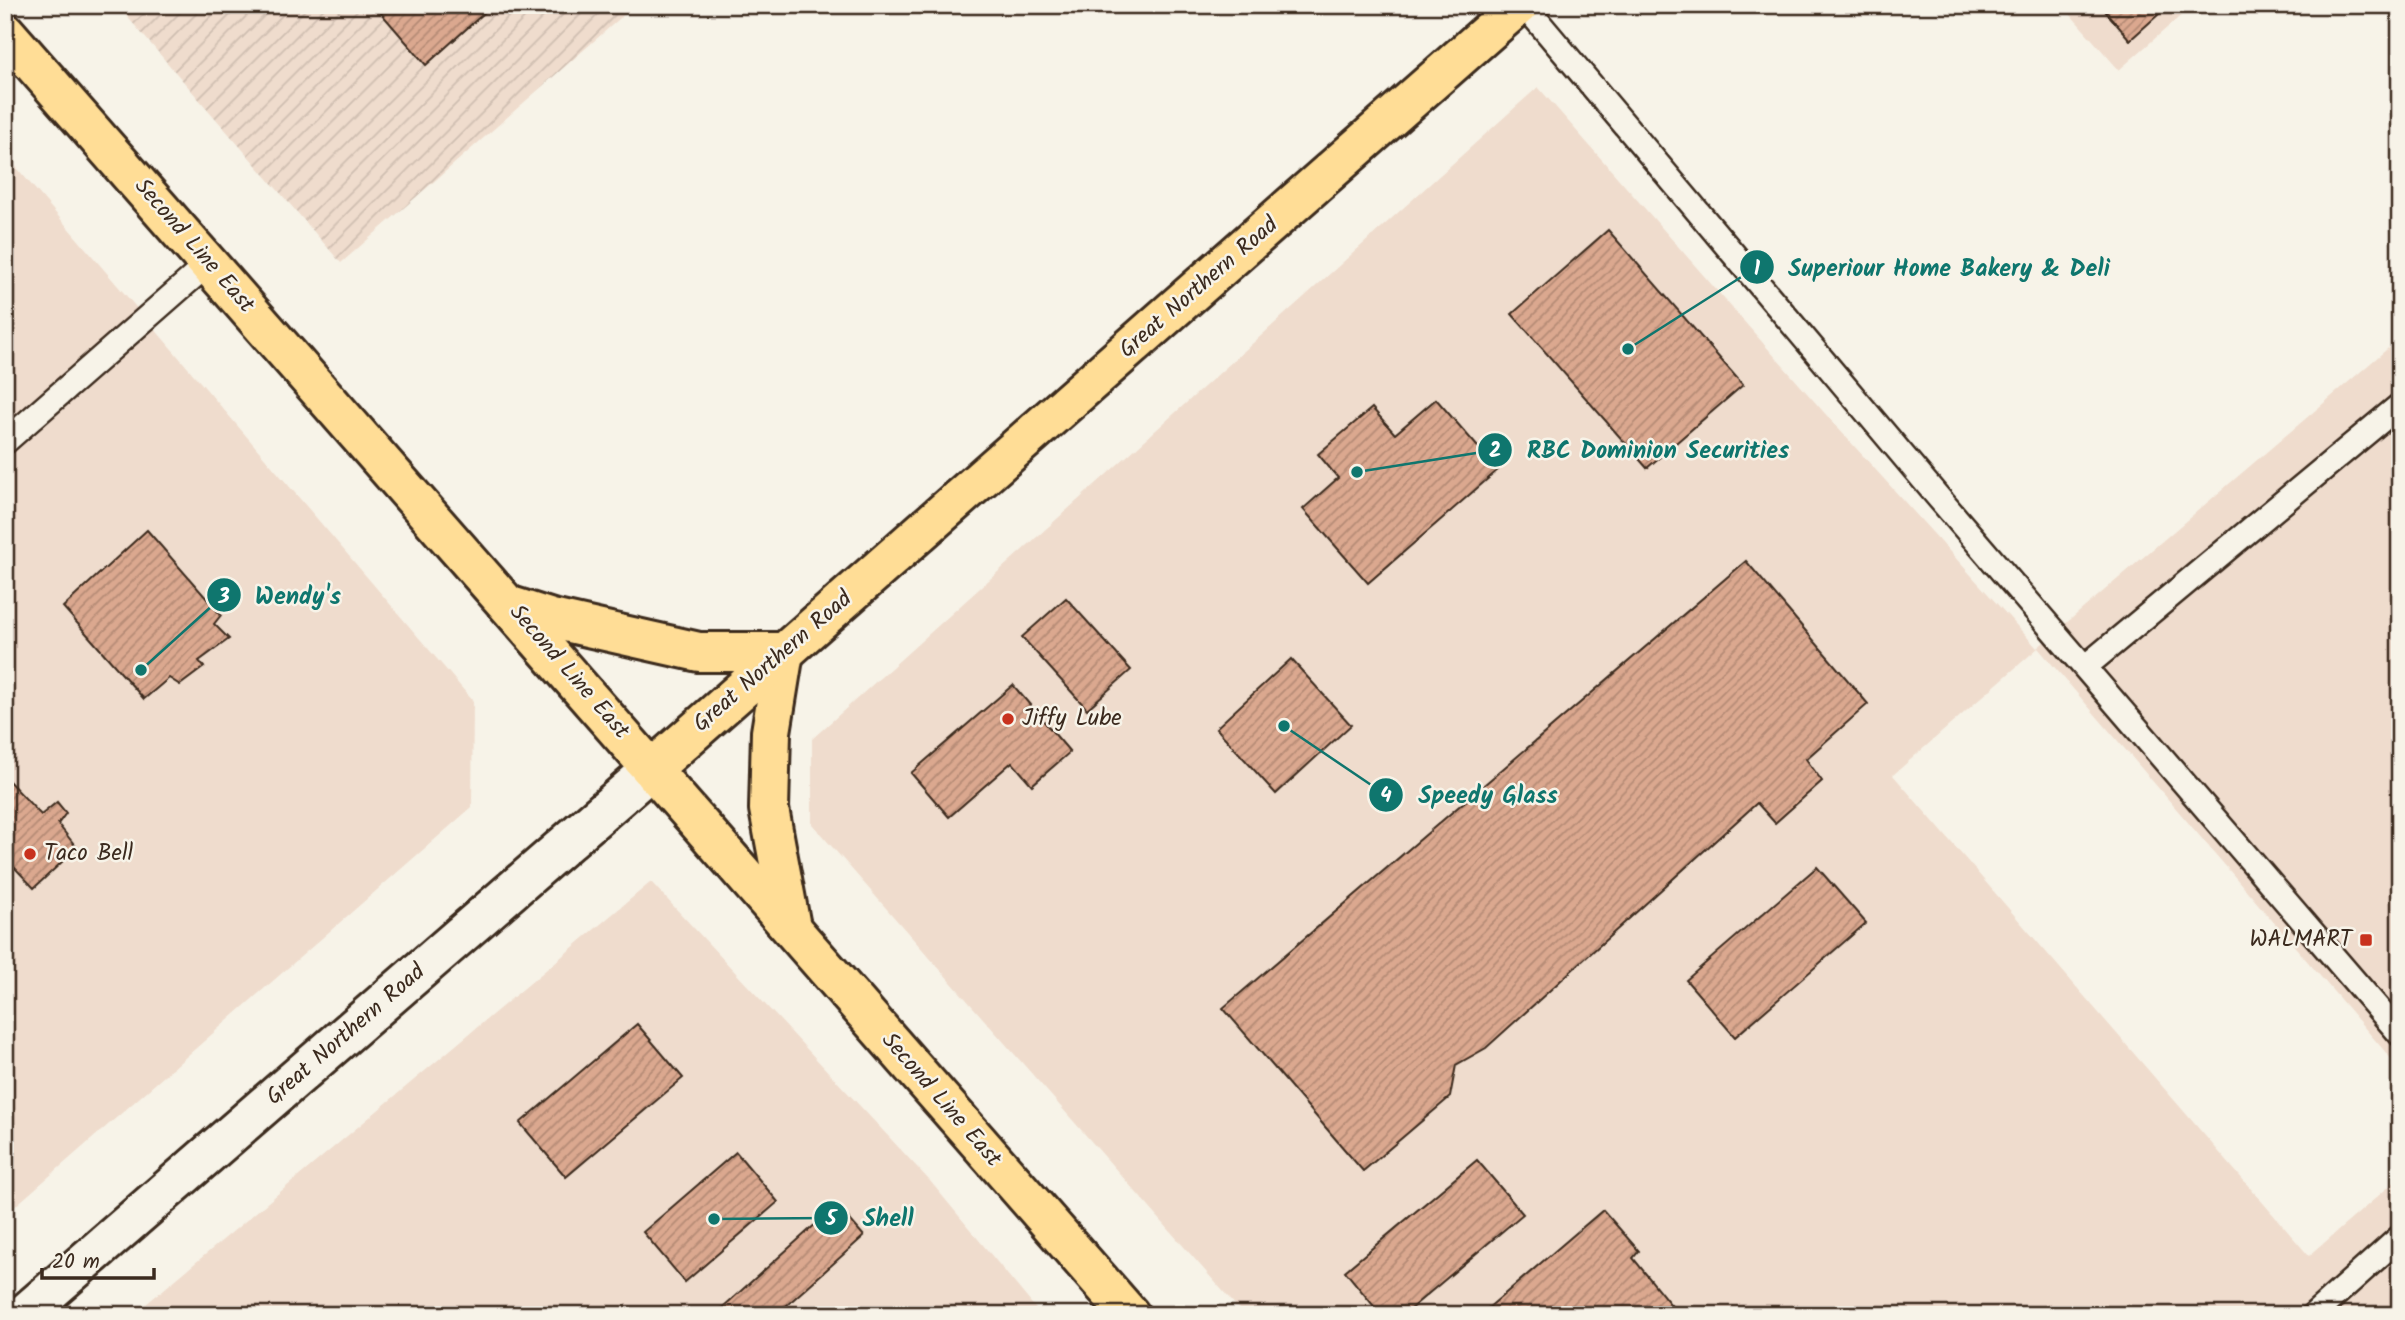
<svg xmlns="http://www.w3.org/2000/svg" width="2405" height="1320" viewBox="0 0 2405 1320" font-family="Kalam,sans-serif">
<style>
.built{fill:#efdccd}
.industrial{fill:url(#industrial-furrows)}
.building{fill:url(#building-hatch);stroke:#3b2a1e;stroke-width:2}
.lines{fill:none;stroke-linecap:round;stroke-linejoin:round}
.service-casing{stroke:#3b2a1e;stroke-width:28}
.secondary-casing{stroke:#3b2a1e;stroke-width:44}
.trunk-casing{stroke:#3b2a1e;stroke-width:44}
.service{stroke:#f7f3e8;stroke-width:23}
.secondary{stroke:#f7f3e8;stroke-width:38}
.trunk{stroke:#ffdd96;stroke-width:38}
.poi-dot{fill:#c8321e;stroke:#f7f3e8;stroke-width:2.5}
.labels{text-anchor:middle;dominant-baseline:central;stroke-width:5;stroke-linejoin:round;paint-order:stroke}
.street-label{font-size:23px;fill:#3b2a1e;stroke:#f7f3e8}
.poi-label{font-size:23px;fill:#3b2a1e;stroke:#f7f3e8;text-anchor:start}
.leader{fill:none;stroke:#0f766e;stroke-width:2.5}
.callout-dot{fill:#0f766e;stroke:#f7f3e8;stroke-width:2.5}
.mark-label{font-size:21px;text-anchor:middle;font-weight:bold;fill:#fff}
.callout-label{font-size:24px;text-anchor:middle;font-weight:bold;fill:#0f766e;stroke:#f7f3e8;stroke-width:5;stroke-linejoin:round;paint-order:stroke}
</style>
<defs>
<pattern id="industrial-furrows" width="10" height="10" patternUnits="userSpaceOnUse" patternTransform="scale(1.75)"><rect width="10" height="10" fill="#efdccd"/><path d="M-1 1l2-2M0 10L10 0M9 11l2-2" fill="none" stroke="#cebdb0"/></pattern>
<pattern id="building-hatch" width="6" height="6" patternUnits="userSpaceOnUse" patternTransform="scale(1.75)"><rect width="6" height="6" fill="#dba88f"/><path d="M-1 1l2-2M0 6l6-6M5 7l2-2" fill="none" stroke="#b38974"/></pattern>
</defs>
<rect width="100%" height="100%" fill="#f7f3e8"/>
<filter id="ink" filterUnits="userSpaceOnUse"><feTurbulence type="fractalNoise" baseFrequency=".0143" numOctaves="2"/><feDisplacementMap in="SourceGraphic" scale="14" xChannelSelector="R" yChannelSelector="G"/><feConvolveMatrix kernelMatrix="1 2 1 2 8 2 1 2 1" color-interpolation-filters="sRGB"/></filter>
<g filter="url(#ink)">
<!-- built -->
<g class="built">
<polygon points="2062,5 2193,5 2119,70"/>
<polygon points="1538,87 1836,426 2037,648 2400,338 2400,1069 2038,648 1893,775 2309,1256 2400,1177 2400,1315 1244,1315 812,824 812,739"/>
<polygon points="5,154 473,701 472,807 5,1215"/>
<polygon points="651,882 930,1181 1041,1315 133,1315"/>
</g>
<!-- industrial -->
<polygon class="industrial" points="117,5 635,5 341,263"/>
<!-- building -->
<g class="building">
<polygon points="374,5 493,5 426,65"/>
<polygon points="2100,5 2169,5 2130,40"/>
<polygon points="1608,230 1743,385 1647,468 1512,314"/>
<polygon points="1436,399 1498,470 1368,583 1303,509 1338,478 1318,454 1372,408 1395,434"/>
<polygon points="147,530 221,615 214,624 229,639 199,661 204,667 180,685 169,678 144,699 63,607"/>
<polygon points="1746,561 1868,704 1806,759 1822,781 1775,823 1757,803 1486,1048 1456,1065 1450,1097 1363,1171 1223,1008"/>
<polygon points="1066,598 1131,670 1087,709 1022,637"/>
<polygon points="1291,659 1351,725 1276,794 1216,728"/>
<polygon points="1013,685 1070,752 1032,785 1012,762 949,817 911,773"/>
<polygon points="5,777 41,815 57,802 66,813 58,824 77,848 34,888 15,868 5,874"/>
<polygon points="1817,867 1866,923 1735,1037 1686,980"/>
<polygon points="637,1024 683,1078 566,1177 520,1123"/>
<polygon points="736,1152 778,1202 685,1282 643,1232"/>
<polygon points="1477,1160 1523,1214 1403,1315 1381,1315 1345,1271"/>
<polygon points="837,1205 864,1236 776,1315 714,1315"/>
<polygon points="1603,1210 1639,1251 1633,1258 1679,1315 1480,1315"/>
</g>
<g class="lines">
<!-- service casing -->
<g class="service-casing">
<g id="service">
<polyline points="1524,5 1938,497 2400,1034"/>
<polyline points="5,442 209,263"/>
<polyline points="2085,667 2400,405"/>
<polyline points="2313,1315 2400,1237"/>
</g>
</g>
<!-- secondary casing -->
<g class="secondary-casing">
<polyline id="secondary" points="23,1315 653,768"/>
</g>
<!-- trunk casing -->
<g class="trunk-casing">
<g id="trunk">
<polyline points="5,32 1130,1315"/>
<polyline points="511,606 552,619 699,652 784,652"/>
<polyline points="784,652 771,732 769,809 791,927"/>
<polyline points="653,768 1519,5"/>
</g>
</g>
<!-- service -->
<use href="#service" class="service"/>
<!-- secondary -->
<use href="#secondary" class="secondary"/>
<!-- trunk -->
<use href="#trunk" class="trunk"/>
</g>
</g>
<!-- markers -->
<g class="poi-dot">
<circle cx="1008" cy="719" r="7"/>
<circle cx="30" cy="854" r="7"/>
<rect x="2359" y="933" width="14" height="14" rx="3.5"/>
</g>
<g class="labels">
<!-- street labels -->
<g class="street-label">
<text transform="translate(194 246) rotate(49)">Second Line East</text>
<text transform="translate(1199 288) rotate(-41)">Great Northern Road</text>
<text transform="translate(773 662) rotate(-41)">Great Northern Road</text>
<text transform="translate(569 672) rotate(49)">Second Line East</text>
<text transform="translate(346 1035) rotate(-41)">Great Northern Road</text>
<text transform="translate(941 1100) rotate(49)">Second Line East</text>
</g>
<!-- poi labels -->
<g class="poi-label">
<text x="1022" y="719">Jiffy Lube</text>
<text x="44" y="854">Taco Bell</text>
<text x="2352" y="940" text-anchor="end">WALMART</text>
</g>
</g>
<!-- callouts -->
<path class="leader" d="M1628 349L1757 267M1357 472L1495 450M141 670L224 595M1284 726L1386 795M714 1219L831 1218"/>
<g class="callout-dot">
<circle cx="1628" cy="349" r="7"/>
<circle cx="1357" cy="472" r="7"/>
<circle cx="141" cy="670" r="7"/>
<circle cx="1284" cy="726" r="7"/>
<circle cx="714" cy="1219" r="7"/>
<circle cx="1757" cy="267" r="18"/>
<circle cx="1495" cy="450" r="18"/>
<circle cx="224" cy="595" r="18"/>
<circle cx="1386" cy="795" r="18"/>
<circle cx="831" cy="1218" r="18"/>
</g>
<g class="mark-label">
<text x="1757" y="275">1</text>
<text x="1495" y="457">2</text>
<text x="224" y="603">3</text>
<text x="1386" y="802">4</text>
<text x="831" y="1225">5</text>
</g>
<g class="callout-label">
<text x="1949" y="276">Superiour Home Bakery &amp; Deli</text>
<text x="1658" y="458">RBC Dominion Securities</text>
<text x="298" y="604">Wendy's</text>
<text x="1488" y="803">Speedy Glass</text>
<text x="888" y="1226">Shell</text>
</g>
<!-- margin -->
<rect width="2405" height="1320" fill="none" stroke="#f7f3e8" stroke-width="28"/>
<rect x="14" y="14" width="2377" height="1292" fill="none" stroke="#3b2a1e" stroke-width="2.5" filter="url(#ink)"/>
<!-- scale -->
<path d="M42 1268v10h112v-10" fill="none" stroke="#3b2a1e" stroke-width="3.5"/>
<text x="52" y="1268" font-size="21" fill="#3b2a1e" stroke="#f7f3e8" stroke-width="5" paint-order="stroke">20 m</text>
</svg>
